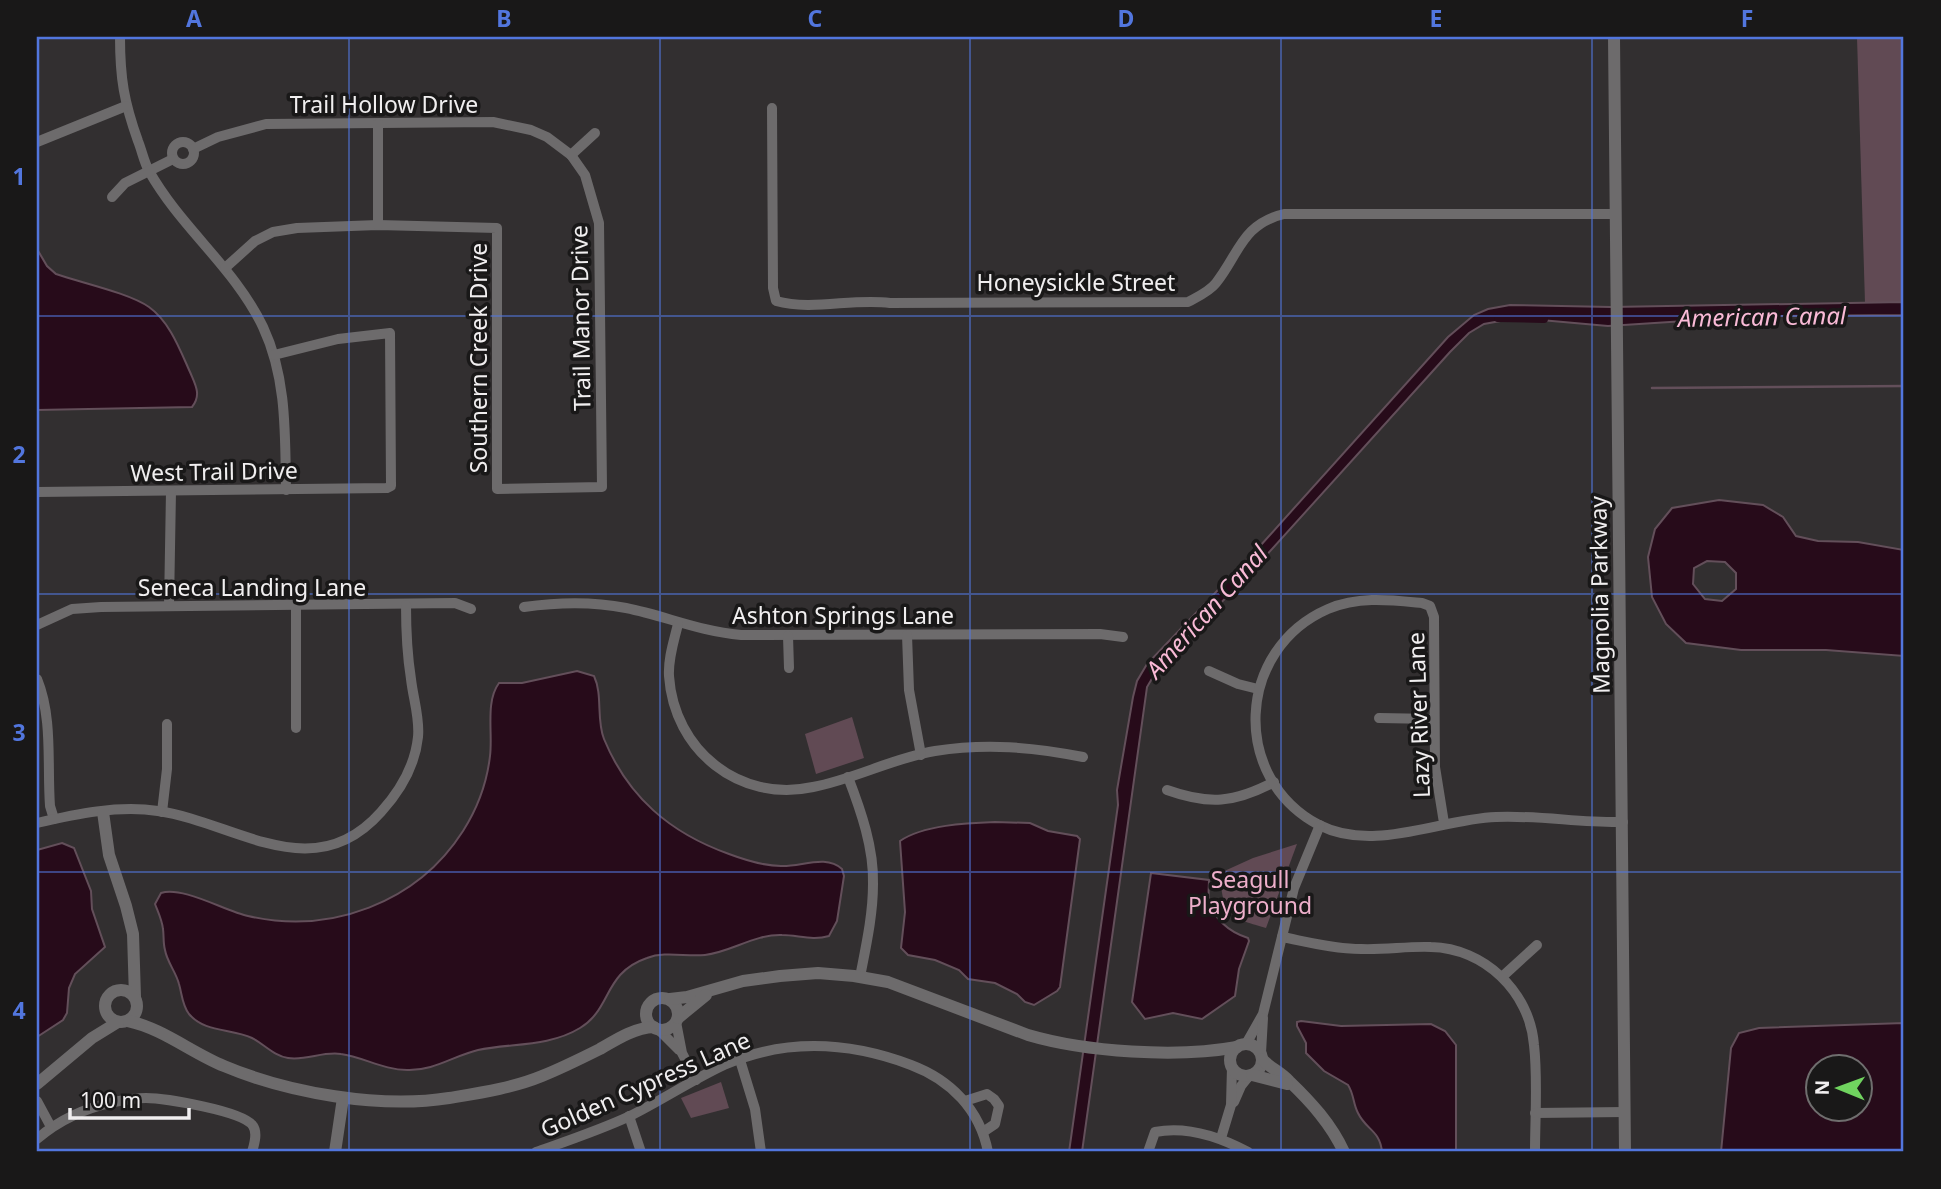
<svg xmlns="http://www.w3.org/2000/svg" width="1941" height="1189" viewBox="0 0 1941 1189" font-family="'Noto Sans',sans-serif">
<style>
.green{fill:#614a54}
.water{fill:#270b1a;stroke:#634f5a;stroke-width:2;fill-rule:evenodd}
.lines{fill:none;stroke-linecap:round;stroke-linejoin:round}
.stream{stroke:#634f5a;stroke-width:2.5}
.canal{stroke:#270b1a;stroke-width:8}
.minor{stroke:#6d6b6c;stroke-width:10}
.tertiary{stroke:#6d6b6c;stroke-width:12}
.grid{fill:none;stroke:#5276de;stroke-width:2;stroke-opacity:0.55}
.labels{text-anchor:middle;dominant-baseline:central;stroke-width:7;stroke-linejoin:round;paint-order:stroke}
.street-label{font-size:23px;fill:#f0eeef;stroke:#191818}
.park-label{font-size:23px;fill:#eeafcb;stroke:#191818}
.water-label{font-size:24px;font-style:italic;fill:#f9bad6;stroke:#191818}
.neatline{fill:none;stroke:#5276de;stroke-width:2.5}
.grid-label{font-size:23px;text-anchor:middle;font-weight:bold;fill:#5276de}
</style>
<rect width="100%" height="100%" fill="#322f30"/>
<!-- green -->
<g class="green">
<polygon points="1857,37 1904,37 1904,302 1865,303"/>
<polygon points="852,717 864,758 816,774 805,734"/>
<path d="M 1297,844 L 1266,928 C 1227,917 1223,915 1220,873 L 1253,858 Z"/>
<polygon points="721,1082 729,1108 691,1118 681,1098"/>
</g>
<!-- water -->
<g class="water">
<path d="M 37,249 L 47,266 L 56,274 C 82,283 129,293 149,307 C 170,322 180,350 190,372 C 195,384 202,395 192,407 L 37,410 Z"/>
<polygon points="1904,302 1904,315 1763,316 1608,326 1517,318 1484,324 1469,333 1450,352 1254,569 1160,665 1147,687 1082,1152 1069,1152 1118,805 1117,790 1133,697 1137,681 1147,664 1260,546 1448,337 1474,315 1488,309 1510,305 1611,307"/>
<path d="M 1719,500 L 1763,505 L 1783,517 L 1796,536 L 1818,541 L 1858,542 L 1904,550 L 1904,656 L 1826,650 L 1741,650 L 1686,643 L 1666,624 L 1652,597 L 1648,557 L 1655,529 L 1672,508 ZM 1707,561 L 1725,562 L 1736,573 L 1736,589 L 1722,601 L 1705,599 L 1693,584 L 1694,568 Z"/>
<path d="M 577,671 L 594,676 C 603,695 596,719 604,739 C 628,797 670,833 729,854 C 745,860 764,866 781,866 C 801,867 826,854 842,869 L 844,876 L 837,921 L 829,936 C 812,941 798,935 782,935 C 755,934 731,952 705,955 C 686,957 665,951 647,958 C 603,973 612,1009 580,1028 C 549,1047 511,1043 478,1050 C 453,1056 434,1071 407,1070 C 384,1070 363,1057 341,1054 C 323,1051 306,1061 288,1058 C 274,1056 264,1044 252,1038 C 231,1028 205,1033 189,1014 C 182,1005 182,994 179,984 C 176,972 167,962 165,950 C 163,943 164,936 163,929 C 162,920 158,912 155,904 L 161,893 C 183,886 225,911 248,916 C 330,935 417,903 463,831 C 477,809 487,782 490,756 C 493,733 485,702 499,683 L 522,683 Z"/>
<path d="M 995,822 L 1030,823 L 1048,831 L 1077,836 L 1080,839 L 1060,987 L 1057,991 L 1034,1005 L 1025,1002 L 1017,994 L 995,983 L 968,979 L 959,970 L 935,960 L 908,955 L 901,948 L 905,912 L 900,841 C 923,825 967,823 995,822 Z"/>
<polygon points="62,843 74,848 91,891 92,909 105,947 75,974 69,988 67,1013 63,1020 37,1037 37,850"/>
<path d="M 1151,873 L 1209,880 C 1209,886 1208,892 1209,898 C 1212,918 1229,932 1248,938 L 1249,941 L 1239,969 L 1235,996 L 1202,1019 L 1173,1013 L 1145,1019 L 1132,1002 Z"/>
<path d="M 1301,1021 L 1341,1026 L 1431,1024 L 1445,1031 L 1456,1045 L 1456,1152 L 1382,1152 C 1380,1130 1366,1130 1358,1113 C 1353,1104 1354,1094 1348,1085 L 1324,1071 L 1306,1053 L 1306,1043 L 1297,1026 L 1297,1022 Z"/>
<path d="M 1904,1023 L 1904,1152 L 1721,1152 L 1731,1048 L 1739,1033 L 1759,1028 ZM 1818,1066 L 1860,1066 L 1860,1108 L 1818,1108 Z"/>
</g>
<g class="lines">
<!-- stream -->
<polyline class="stream" points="1652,388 1904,386"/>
<!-- canal -->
<polyline class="canal" points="1498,318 1544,319"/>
<!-- minor -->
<g class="minor">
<path d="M 120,37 C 120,78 124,102 138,141 C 142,151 144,162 149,171 C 181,228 235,268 263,327 C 287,378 285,434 286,490"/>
<path d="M 772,108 L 773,288 L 776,301 C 813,311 852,298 890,303 L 1188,302 C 1197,297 1209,292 1216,283 C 1239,254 1242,224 1284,214 L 1614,214"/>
<polyline points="37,142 126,106"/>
<circle cx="183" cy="153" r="11"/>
<polyline points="193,149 218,137 266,124 493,122 531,130 547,137 571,155 585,175 599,223 602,487 497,489 497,228 378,225 297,228 273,232 255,241 225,268"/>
<polyline points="571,155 595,133"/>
<polyline points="112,197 125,183 173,159"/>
<polyline points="378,225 378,124"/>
<polyline points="37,492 387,488 391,486 390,333 338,339 274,355"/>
<polyline points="169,606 171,491"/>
<path d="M 524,607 C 559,602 591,601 626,608 C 666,616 698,631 741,635 L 1100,634 L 1123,637"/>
<path d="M 678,624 C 674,641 668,658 669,676 C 674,750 739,803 813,787 C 855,779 893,758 935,751 C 986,743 1033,747 1083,757"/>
<polyline points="37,625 72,609 101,607 455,603 471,609"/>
<polyline points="907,635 909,690 921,755"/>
<polyline points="788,636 789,668"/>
<polyline points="1209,671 1238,684 1258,689"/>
<path d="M 37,679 C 53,718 47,764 50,806 L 54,819"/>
<polyline points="1379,718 1434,719"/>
<polyline points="296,728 296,605"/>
<path d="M 848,777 C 861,811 874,848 873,884 C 873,915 866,946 860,977"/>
<path d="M 1167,790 C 1209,805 1234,803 1274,782"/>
<polyline points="162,812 167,769 167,724"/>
<path d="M 37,823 C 76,814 118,805 158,811 C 235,822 313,889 381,812 C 400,791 415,766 418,737 C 420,718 413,698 411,679 C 407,654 406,630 406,605"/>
<path d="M 1444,823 L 1435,767 L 1434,617 L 1430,606 L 1422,603 C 1390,600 1359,596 1328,609 C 1236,649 1230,778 1319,825 C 1374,853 1439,819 1496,817 C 1539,815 1580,823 1623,822"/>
<path d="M 1282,937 C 1308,942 1335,949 1361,949 C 1385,950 1408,946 1431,947 C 1484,948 1530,992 1534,1045 C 1538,1080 1535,1117 1535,1152"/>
<polyline points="1503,976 1537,945"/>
<polyline points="676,1022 682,1053 696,1080"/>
<polyline points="658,1029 679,1050"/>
<polyline points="1246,1044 1263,1014 1294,888 1320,825"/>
<polyline points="1261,1053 1263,1018"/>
<polyline points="740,1060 755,1109 761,1152"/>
<polyline points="37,1101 51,1127"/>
<polyline points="965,1101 987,1094 994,1099 999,1106 995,1124 983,1132"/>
<polyline points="1234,1102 1241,1086 1249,1076"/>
<polyline points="1535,1113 1625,1112"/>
<polyline points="629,1116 641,1152"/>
<polyline points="1221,1138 1231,1105 1232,1067"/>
<path d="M 37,1139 C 59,1120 85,1108 114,1102 C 124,1100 135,1098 146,1098 C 164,1098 244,1111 253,1126 C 258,1133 254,1145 252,1152"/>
<path d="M 536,1152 C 567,1141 600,1130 630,1116 C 662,1100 692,1080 724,1065 C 786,1038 850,1042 911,1065 C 951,1080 980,1110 988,1152"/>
<path d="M 1148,1152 L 1155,1132 C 1186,1126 1220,1137 1248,1152"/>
</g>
<!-- tertiary -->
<g class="tertiary">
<polyline points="1614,37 1625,1152"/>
<polyline points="103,812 109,855 126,906 133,934 135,997"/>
<circle cx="121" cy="1006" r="16"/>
<circle cx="662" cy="1014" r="16"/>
<path d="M 670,999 L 687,997 L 743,981 L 780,976 L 818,973 L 854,976 L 888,982 L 1028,1035 C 1086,1052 1177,1058 1237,1047"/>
<polyline points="678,1018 706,995"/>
<path d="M 128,1021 C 162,1028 192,1053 224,1066 C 288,1093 380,1109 449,1098 C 479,1093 513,1088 542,1076 C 562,1068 582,1058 600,1049 C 617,1039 634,1028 654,1027"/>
<circle cx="1246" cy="1060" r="16"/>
<path d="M 1262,1059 C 1270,1068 1281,1072 1289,1081 C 1311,1102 1331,1124 1344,1152"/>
<polyline points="1252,1075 1287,1084"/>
<polyline points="37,1084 92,1038 118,1022"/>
<polyline points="335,1152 343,1098"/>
</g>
</g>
<!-- grid -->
<path class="grid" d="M 349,37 L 349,1152M 660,37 L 660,1152M 970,37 L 970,1152M 1281,37 L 1281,1152M 1592,37 L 1592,1152M 37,316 L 1904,316M 37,594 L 1904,594M 37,872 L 1904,872"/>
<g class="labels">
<!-- street labels -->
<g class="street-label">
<text x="384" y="104">Trail Hollow Drive</text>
<text x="1076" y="282">Honeysickle Street</text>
<text transform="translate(580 318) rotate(-91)">Trail Manor Drive</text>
<text transform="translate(478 358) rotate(-90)">Southern Creek Drive</text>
<text transform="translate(214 471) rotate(-1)">West Trail Drive</text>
<text x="252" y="587">Seneca Landing Lane</text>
<text transform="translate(1599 595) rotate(-91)">Magnolia Parkway</text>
<text x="843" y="615">Ashton Springs Lane</text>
<text transform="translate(1418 715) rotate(-92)">Lazy River Lane</text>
<text transform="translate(645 1084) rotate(-24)">Golden Cypress Lane</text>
</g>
<!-- park labels -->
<g class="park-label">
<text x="1250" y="879">Seagull<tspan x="1250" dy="26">Playground</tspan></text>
</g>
<!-- water labels -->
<g class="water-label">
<text transform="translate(1762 316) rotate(-1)">American Canal</text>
<text transform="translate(1206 611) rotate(-48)">American Canal</text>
</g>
</g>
<!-- border -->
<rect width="1941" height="1189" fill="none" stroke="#191818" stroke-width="77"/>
<!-- north arrow -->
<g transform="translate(1839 1088) rotate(271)"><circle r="33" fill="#191818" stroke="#6f6e6e" stroke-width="2"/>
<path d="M0-5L12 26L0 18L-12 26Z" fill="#70d35f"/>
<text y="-10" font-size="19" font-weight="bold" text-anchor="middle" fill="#f0eeef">N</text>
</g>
<!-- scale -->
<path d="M70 1108v10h119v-10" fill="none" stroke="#f0eeef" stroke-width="3.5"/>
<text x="80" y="1108" font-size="21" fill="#f0eeef" stroke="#191818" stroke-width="5" paint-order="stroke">100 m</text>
<rect x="38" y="38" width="1864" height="1112" class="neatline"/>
<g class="grid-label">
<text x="194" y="27">A</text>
<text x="504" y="27">B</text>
<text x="815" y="27">C</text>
<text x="1126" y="27">D</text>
<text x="1436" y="27">E</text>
<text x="1747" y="27">F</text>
<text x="19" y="185">1</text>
<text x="19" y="463">2</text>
<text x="19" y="741">3</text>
<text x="19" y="1019">4</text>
</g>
</svg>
